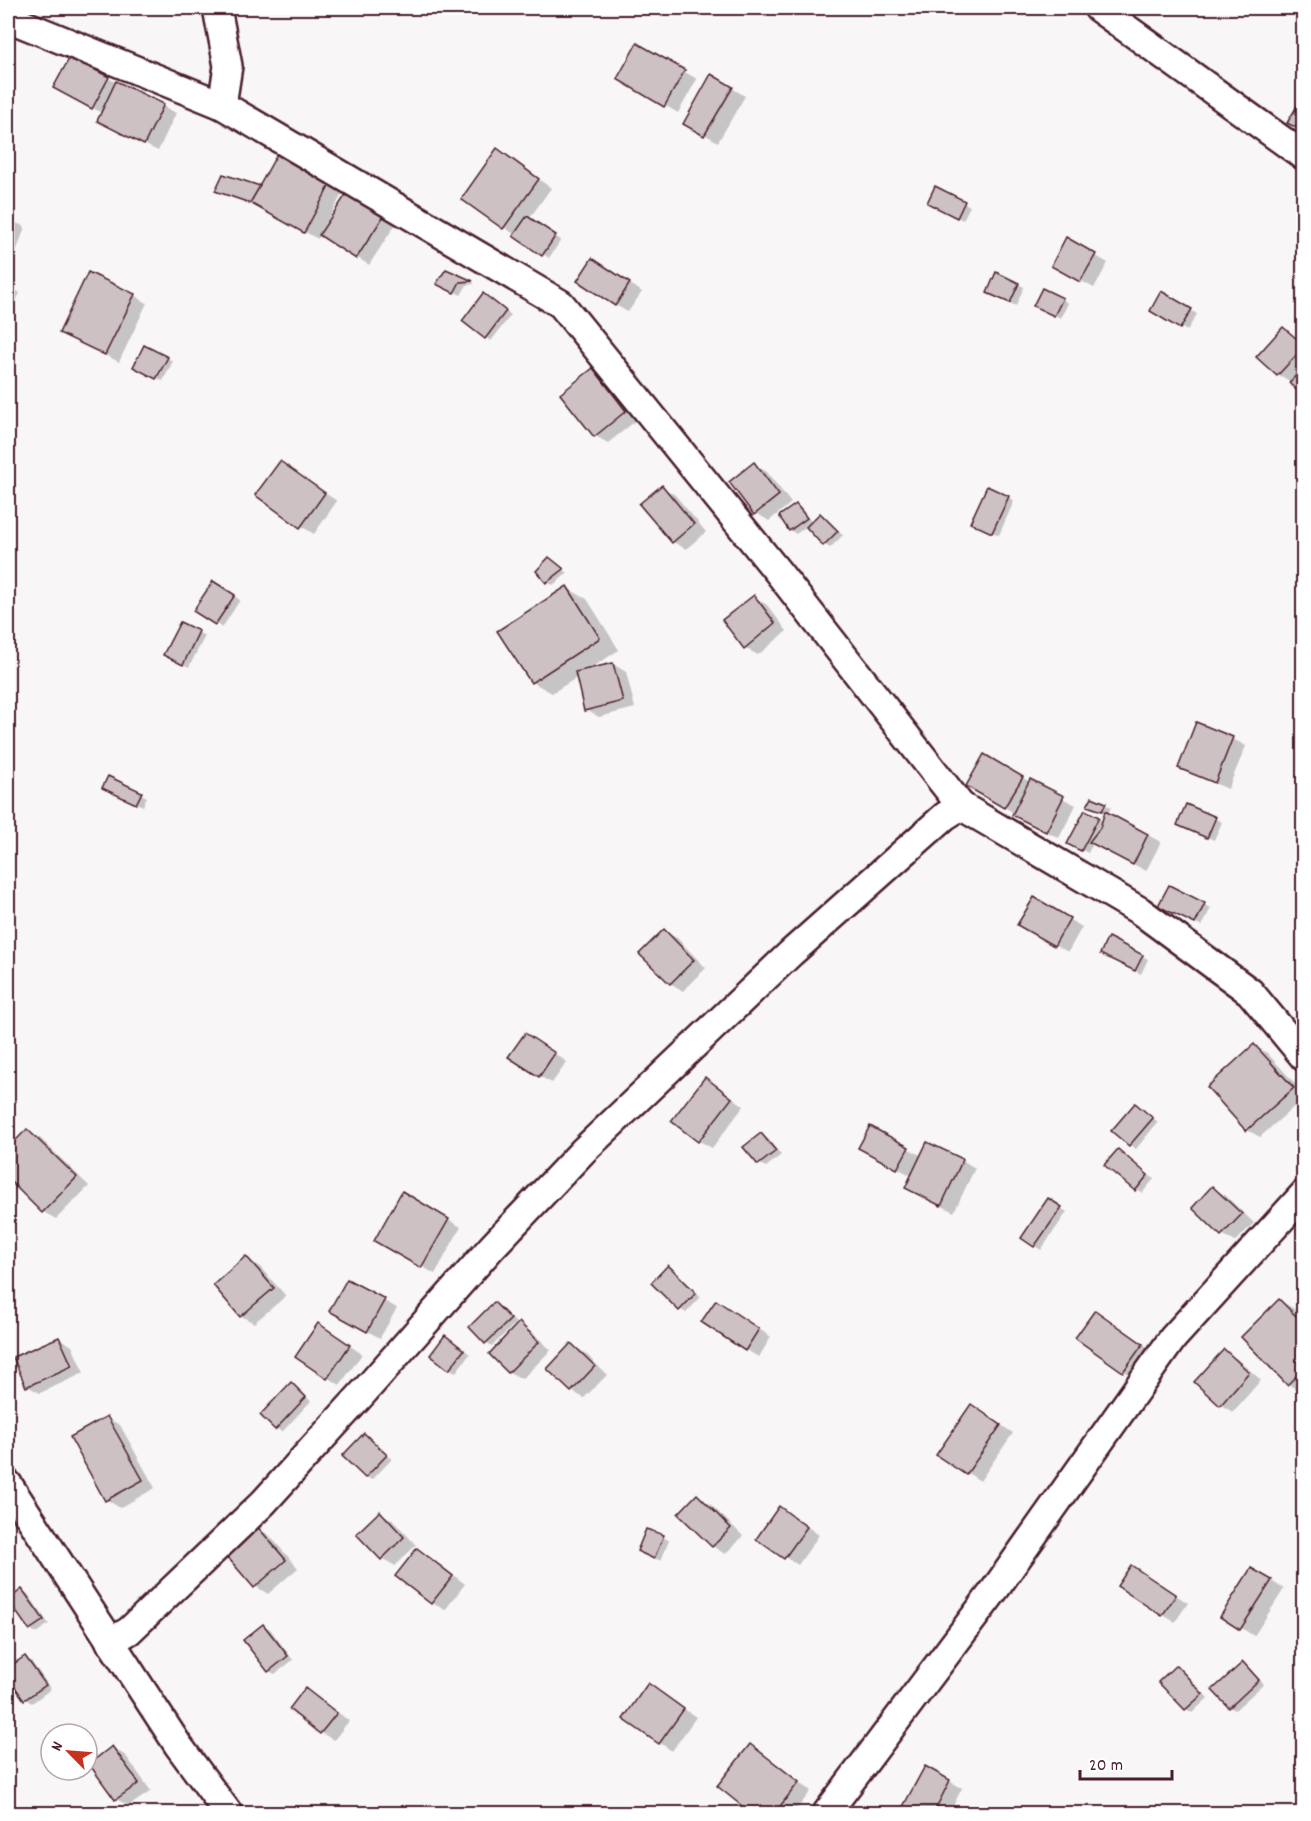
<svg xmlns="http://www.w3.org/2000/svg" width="1311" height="1821" viewBox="0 0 1311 1821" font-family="Dekko,sans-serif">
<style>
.shadow{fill:#0003}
.building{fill:#cdc1c4;stroke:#4a1f2b;stroke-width:1.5}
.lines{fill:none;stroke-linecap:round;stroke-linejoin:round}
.street-casing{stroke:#4a1f2b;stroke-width:32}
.street{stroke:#fff;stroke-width:27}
</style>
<rect width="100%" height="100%" fill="#f8f6f7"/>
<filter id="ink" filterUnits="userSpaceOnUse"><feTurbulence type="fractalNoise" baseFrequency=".0167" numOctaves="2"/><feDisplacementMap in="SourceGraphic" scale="12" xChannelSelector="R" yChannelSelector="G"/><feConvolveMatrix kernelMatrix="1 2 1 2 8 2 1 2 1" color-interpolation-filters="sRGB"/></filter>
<g filter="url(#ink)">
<!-- shadow -->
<g class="shadow">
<polygon points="638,45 697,79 678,113 619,78"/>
<polygon points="712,76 745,96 718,142 685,123"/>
<polygon points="108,78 176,113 158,151 111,128 102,113 68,95"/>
<polygon points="498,150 551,188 529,219 561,240 549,258 463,199"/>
<polygon points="278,156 343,192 328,220 330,222 360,202 395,225 369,265 320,234 318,239 257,206 261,188"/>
<polygon points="964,203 970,206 963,220 935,206"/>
<polygon points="8,219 25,227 14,258 8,256"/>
<polygon points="1067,239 1108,263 1094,288 1053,265"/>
<polygon points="606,267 642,292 628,312 615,305"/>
<polygon points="447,271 472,282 475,284 467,285 461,295 438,283"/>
<polygon points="1018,284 1024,287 1016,306 994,295"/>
<polygon points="8,286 20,293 8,319"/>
<polygon points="1162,293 1197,314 1187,331 1152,310"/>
<polygon points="134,295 147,303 119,362 74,339"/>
<polygon points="490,299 511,315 491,341 485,337"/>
<polygon points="1062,299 1068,303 1061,318 1041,309"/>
<polygon points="1284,329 1304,342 1304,395 1292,382 1278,375 1258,356"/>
<polygon points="145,347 173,361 163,381 135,367"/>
<polygon points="593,370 606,377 638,419 608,443 595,436"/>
<polygon points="280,463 337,501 314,534 301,526"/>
<polygon points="754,464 767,472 791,503 769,521 756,513"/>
<polygon points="662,487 675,495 706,532 686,549 673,542"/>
<polygon points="1008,497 1014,501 999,535 978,526"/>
<polygon points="796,506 802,509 812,523 820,515 826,518 843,535 830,548 824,544 807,526 796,534 790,530 781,517"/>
<polygon points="555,563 568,573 553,585 547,582"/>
<polygon points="219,586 240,600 222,628 195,610"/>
<polygon points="567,588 587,599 619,650 588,670 613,664 626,672 635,708 599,717 586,710 578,677 552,693 532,682"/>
<polygon points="754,597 767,605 787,631 758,655 745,648"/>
<polygon points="181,624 205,636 189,667 171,658"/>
<polygon points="1197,724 1233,739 1246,746 1228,789 1193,774 1180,767"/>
<polygon points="985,756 1030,782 1076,805 1059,838 1014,815 1014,813 968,785"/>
<polygon points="110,791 141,794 147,797 143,806"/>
<polygon points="1093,799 1111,807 1108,814 1161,842 1146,871 1093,843 1088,853 1069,844 1086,812 1103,821 1106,813 1095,808"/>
<polygon points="1187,806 1222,822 1214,840 1185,828"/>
<polygon points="1169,887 1211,908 1202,926 1166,908"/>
<polygon points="1034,899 1082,927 1068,952 1019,925"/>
<polygon points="664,931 677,938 706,968 683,991 670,983"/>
<polygon points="1109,939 1148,959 1141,974 1108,957"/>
<polygon points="538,1042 567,1062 552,1083 539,1076"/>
<polygon points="1254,1046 1267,1053 1304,1093 1304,1098 1260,1137 1247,1130"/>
<polygon points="705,1079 718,1086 744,1106 712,1148 699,1141 673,1121"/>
<polygon points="1141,1108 1158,1122 1136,1149 1113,1131"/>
<polygon points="871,1128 922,1156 962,1160 975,1168 954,1212 920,1195 912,1176 873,1155"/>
<polygon points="27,1131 40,1138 89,1186 56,1219 43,1212 8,1177 8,1151"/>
<polygon points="761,1135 767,1138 781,1155 766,1167 759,1164 746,1147"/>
<polygon points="1124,1155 1154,1179 1142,1193 1106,1165"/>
<polygon points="1213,1188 1226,1196 1254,1223 1235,1242 1222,1234"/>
<polygon points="403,1194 461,1227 435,1274 376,1240"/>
<polygon points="1054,1204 1067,1212 1041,1250 1023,1238"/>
<polygon points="246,1258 259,1266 286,1296 254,1323 241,1316"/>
<polygon points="669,1267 675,1270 701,1297 686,1313 680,1309"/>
<polygon points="348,1281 397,1308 380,1338 331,1311"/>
<polygon points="1280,1301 1293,1308 1304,1320 1304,1389 1301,1392 1288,1384"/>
<polygon points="494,1304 500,1307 516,1323 492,1346 486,1342"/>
<polygon points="729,1309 771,1337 759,1357 746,1350"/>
<polygon points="1095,1312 1155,1352 1137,1378 1124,1371"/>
<polygon points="519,1324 532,1332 551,1350 522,1379 509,1372 491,1354"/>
<polygon points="331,1333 362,1354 340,1385 328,1378"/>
<polygon points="446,1337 470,1354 456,1372 450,1369"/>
<polygon points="59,1338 72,1346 84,1373 40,1393 27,1386"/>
<polygon points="572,1345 585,1353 607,1375 584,1398 571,1391"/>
<polygon points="1224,1351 1237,1359 1261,1380 1233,1412 1221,1405"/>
<polygon points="291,1384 311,1401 282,1432 276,1428"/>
<polygon points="972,1406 1013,1433 980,1481 939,1454"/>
<polygon points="107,1418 120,1425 155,1488 120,1508 107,1500 72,1437"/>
<polygon points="364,1435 370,1438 392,1459 372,1480 366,1477"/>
<polygon points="697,1496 710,1504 743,1536 725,1554 712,1546"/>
<polygon points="380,1513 393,1520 416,1545 395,1566 382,1558"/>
<polygon points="792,1516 819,1535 798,1565 758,1539"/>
<polygon points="256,1527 269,1535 298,1568 268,1594 255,1586"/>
<polygon points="647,1531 669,1540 661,1561 645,1554"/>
<polygon points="417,1550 430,1557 465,1584 445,1610 432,1603"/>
<polygon points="1145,1575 1188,1603 1175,1622 1163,1615"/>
<polygon points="1265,1577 1284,1589 1254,1636 1222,1616"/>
<polygon points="22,1590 28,1594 49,1624 36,1633 30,1629"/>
<polygon points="264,1626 270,1629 293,1660 275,1674 269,1671 245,1640"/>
<polygon points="25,1658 31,1661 51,1689 32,1703 25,1699 8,1674 8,1670"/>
<polygon points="1243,1664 1249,1668 1264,1684 1235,1710 1229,1707"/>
<polygon points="1176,1667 1182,1670 1208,1698 1192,1713 1186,1709 1160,1682"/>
<polygon points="649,1685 696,1717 672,1751 660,1743"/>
<polygon points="305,1690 318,1697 349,1721 334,1740 321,1733"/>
<polygon points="750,1746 763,1754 811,1791 793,1814 754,1814"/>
<polygon points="113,1748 126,1756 151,1791 129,1806 116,1799"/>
<polygon points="925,1768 962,1788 949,1814 906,1814"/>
<polygon points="638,1810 645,1814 635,1814"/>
</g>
<!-- building -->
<g class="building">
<polygon points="637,43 685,70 664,107 617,79"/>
<polygon points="70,57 109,77 92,109 53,88"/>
<polygon points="711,74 733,87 704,136 683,124"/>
<polygon points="116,81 164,104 144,145 97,121"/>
<polygon points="1303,96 1304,96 1304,132 1287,123"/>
<polygon points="497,148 539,179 503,229 461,199"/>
<polygon points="277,154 331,183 304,233 250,203"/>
<polygon points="223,174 260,186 250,203 215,191"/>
<polygon points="935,186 965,201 957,218 927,203"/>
<polygon points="347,193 383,217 356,259 319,235"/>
<polygon points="527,216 556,235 542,256 513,236"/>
<polygon points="1066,237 1096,254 1080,282 1051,266"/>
<polygon points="592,258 630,283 615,306 577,281"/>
<polygon points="446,269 473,281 460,282 454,293 436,284"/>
<polygon points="88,272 135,294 105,355 59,333"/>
<polygon points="996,272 1019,283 1010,303 987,293"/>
<polygon points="1042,288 1063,298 1054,316 1033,306"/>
<polygon points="1161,291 1192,309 1180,329 1150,311"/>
<polygon points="483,293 506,311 485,339 462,321"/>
<polygon points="1283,327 1304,345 1304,347 1277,376 1256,357"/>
<polygon points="144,345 168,357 156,379 133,367"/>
<polygon points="1304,367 1304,397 1289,383"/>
<polygon points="593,368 626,411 594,437 560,394"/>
<polygon points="280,461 325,493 300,528 255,495"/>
<polygon points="754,462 779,495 754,515 729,482"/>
<polygon points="662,485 694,524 672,543 639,504"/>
<polygon points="987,486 1009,496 992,533 970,523"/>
<polygon points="796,504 807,518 789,531 779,516"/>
<polygon points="820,513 838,531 823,546 806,527"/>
<polygon points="549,557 564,569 546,583 536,571"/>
<polygon points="213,581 235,595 215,625 193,611"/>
<polygon points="567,586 600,638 531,683 497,631"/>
<polygon points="754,595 775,623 744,649 722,620"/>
<polygon points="180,622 199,631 183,665 163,655"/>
<polygon points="613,663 623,701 584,711 575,672"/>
<polygon points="1196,722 1233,737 1215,783 1178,768"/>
<polygon points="984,754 1023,777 1004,808 966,786"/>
<polygon points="108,776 142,792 136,804 102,788"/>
<polygon points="1030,779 1064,796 1046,832 1012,815"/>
<polygon points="1092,797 1106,803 1102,811 1087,806"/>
<polygon points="1186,804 1216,817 1207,838 1177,825"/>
<polygon points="1085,810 1099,817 1081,851 1067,844"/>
<polygon points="1105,811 1148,834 1133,865 1089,842 1100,828"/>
<polygon points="1169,885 1205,903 1195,924 1158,906"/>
<polygon points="1034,897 1070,918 1054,946 1017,925"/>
<polygon points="664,929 694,960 670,984 639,954"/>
<polygon points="1108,937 1143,955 1135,971 1100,954"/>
<polygon points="525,1033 555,1053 539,1077 508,1057"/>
<polygon points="1254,1044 1294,1088 1246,1131 1207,1087"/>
<polygon points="705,1077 732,1098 698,1142 671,1121"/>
<polygon points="1135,1103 1153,1118 1129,1146 1111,1131"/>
<polygon points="870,1126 909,1147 897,1169 858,1148"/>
<polygon points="27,1129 77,1177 42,1213 8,1179 8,1148"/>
<polygon points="761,1133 776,1151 758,1165 743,1147"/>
<polygon points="927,1142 963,1159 941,1206 905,1188"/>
<polygon points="1118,1149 1148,1175 1135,1191 1104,1165"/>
<polygon points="1212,1186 1242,1214 1221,1236 1192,1208"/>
<polygon points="402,1191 449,1219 421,1268 374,1241"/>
<polygon points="1048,1198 1062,1207 1034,1247 1021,1238"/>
<polygon points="246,1256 274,1288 240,1317 213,1285"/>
<polygon points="668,1265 696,1293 679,1311 651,1283"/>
<polygon points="347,1279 385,1299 367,1332 329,1311"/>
<polygon points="1279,1299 1304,1324 1304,1369 1287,1385 1241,1337"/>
<polygon points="716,1300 759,1329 745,1351 701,1322"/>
<polygon points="494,1302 511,1319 485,1344 469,1327"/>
<polygon points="1095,1310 1143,1344 1123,1372 1075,1338"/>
<polygon points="519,1322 539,1342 508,1373 489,1354"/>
<polygon points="318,1323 350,1345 327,1379 295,1357"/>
<polygon points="445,1335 464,1350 449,1370 430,1355"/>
<polygon points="59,1337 72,1366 26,1387 13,1357"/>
<polygon points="571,1343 595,1366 571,1392 547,1369"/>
<polygon points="1224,1349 1249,1372 1220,1406 1194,1382"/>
<polygon points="291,1382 306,1397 275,1430 260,1415"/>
<polygon points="971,1404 1001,1425 966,1475 936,1455"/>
<polygon points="107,1416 143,1480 105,1501 70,1437"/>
<polygon points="364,1433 387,1455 365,1478 342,1456"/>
<polygon points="697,1494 731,1528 712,1547 678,1514"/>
<polygon points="779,1506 807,1527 784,1559 756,1539"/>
<polygon points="380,1511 404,1537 381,1560 356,1534"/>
<polygon points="256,1525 286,1560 254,1588 224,1553"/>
<polygon points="646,1529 664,1535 654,1559 637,1551"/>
<polygon points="417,1548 453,1576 431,1604 395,1576"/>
<polygon points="1131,1565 1176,1595 1162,1616 1117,1586"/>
<polygon points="1251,1568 1272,1580 1240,1630 1220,1617"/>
<polygon points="22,1589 44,1620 29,1630 8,1600"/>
<polygon points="263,1624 288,1656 268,1672 243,1640"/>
<polygon points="25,1656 46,1685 24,1700 8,1677 8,1668"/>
<polygon points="1243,1662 1259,1680 1229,1708 1212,1690"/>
<polygon points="1176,1665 1203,1694 1185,1710 1158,1682"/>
<polygon points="648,1683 684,1709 659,1744 623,1719"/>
<polygon points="305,1688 337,1713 320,1734 289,1709"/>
<polygon points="750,1744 799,1782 774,1814 752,1814 717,1786"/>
<polygon points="112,1746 139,1783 115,1800 89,1764"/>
<polygon points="925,1766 950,1780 933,1814 903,1814 900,1812"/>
</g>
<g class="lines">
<!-- street casing -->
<g class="street-casing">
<g id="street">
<polyline points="217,8 228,66 222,105"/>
<polyline points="1098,8 1304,156"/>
<polyline points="8,18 222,105 561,304 778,572 961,806 945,816 791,953 583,1151 492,1247 363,1393 263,1503 129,1631 110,1642"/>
<polyline points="961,806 1140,911 1250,992 1304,1057"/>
<polyline points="8,1484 178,1745 229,1814"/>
<polyline points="826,1814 996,1588 1173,1338 1304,1194"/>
</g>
</g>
<!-- street -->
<use href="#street" class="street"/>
</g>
</g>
<!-- margin -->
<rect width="1311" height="1821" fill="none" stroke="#fff" stroke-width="30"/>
<rect x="15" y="15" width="1281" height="1791" fill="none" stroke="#4a1f2b" stroke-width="2" filter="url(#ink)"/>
<!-- north arrow -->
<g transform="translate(69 1752) rotate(295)"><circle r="28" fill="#ffffff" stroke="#b7a5aa" stroke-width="1.5"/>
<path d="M0-4.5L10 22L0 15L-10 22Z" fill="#c8321e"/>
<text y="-9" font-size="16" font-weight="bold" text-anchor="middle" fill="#4a1f2b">N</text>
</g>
<!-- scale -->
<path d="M1080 1770v9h92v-9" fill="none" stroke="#4a1f2b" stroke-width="3"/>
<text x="1089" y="1770" font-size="18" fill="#4a1f2b" stroke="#ffffff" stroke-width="4.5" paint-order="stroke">20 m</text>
</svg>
